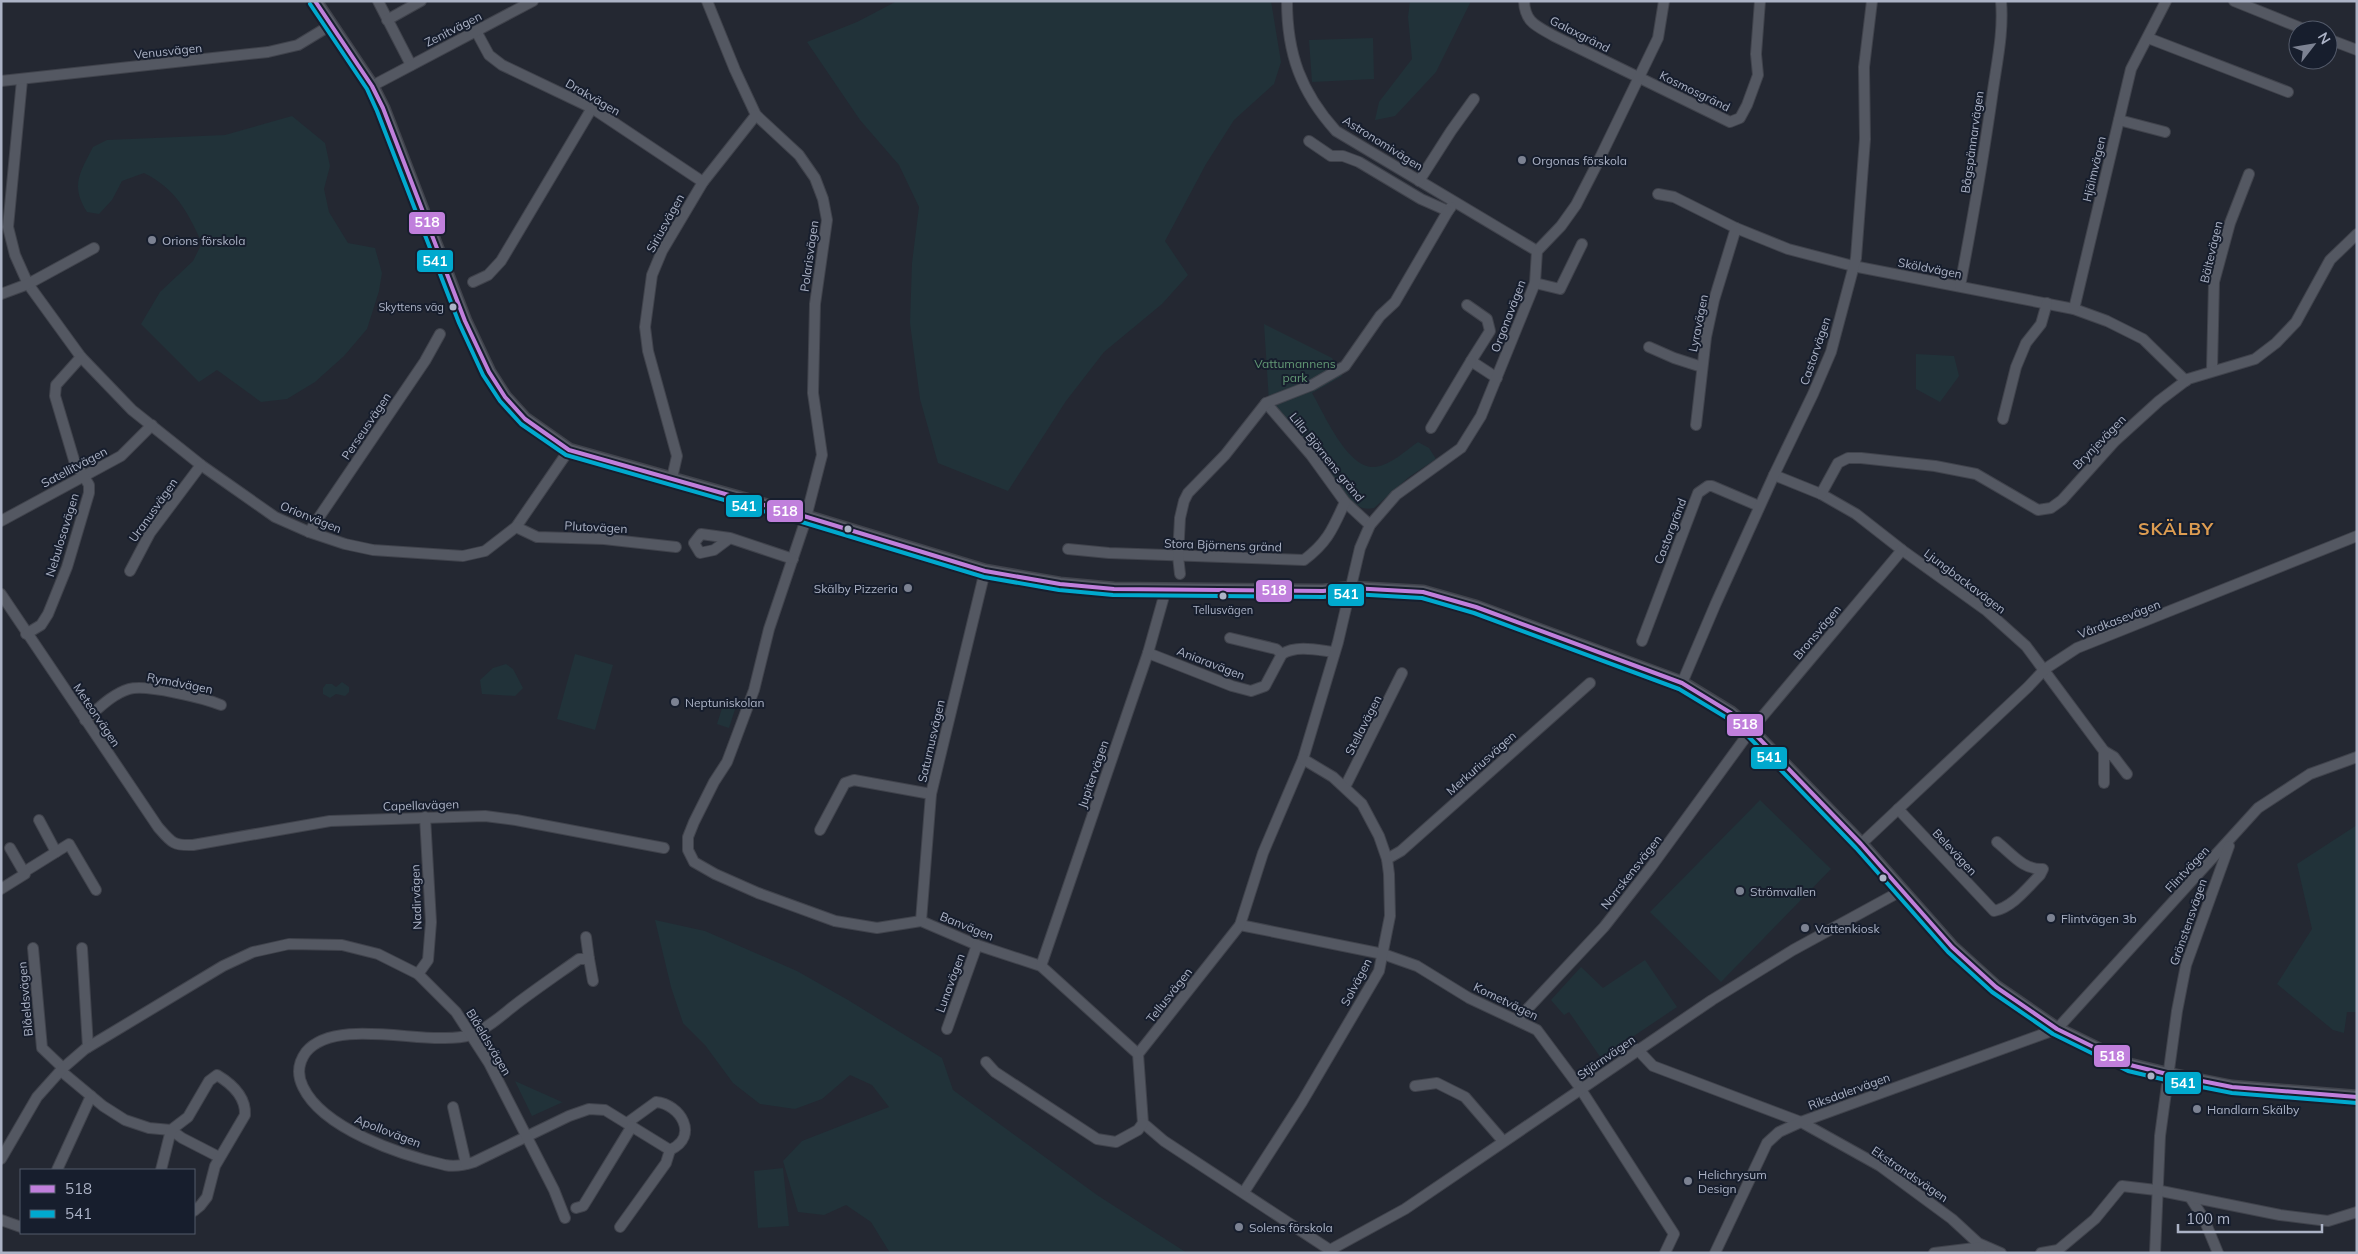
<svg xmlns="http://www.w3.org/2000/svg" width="2358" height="1254" viewBox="0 0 2358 1254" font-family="Mulish,sans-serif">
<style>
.green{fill:#213239}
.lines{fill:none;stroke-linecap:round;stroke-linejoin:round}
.minor-casing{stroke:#40434c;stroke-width:12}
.tertiary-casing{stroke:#40434c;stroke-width:15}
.minor{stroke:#545862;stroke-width:10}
.tertiary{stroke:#545862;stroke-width:12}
.bus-1-casing{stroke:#171e2d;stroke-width:8}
.bus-2-casing{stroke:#171e2d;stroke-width:8}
.bus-1{stroke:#c07fdc;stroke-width:4}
.bus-2{stroke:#00a9ce;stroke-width:4}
.poi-dot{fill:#7c8292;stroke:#171e2d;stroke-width:2}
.bus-dot{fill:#acb3c6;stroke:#171e2d;stroke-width:2}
.labels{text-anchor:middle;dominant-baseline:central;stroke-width:4;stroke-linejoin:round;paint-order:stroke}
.bus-label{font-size:11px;fill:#acb3c6;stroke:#171e2d;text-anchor:end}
.street-label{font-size:12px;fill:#acb3c6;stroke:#171e2d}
.poi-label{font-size:12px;fill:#acb3c6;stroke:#171e2d;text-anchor:start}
.park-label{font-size:12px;fill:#629874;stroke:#171e2d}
.district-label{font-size:18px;font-weight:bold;letter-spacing:1px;fill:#dc9c51;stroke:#171e2d}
.line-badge{stroke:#171e2d;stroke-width:2}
.badge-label{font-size:14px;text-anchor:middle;font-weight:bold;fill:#fff}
</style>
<rect width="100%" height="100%" fill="#242832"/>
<!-- green -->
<g class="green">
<polygon points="897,1 1271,1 1281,62 1274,84 1234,120 1206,164 1165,241 1188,275 1162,304 1104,352 1066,401 1008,491 938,463 920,399 910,323 912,263 919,207 899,165 860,120 807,42 857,22"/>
<polygon points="1410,1 1471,1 1436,72 1395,116 1375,120 1379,102 1412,59 1408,17"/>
<polygon points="1373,38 1374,79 1312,82 1309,40"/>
<path d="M 292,116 L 325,143 L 330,166 L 324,189 L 329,212 L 348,243 L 375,248 L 382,273 L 379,291 L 367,329 L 344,356 L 315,382 L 287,399 L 261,402 L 217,370 L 199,382 L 141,324 L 160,292 L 193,261 L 202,243 C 187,211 176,189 144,173 L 122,181 L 112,200 L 99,214 L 87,212 C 70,185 80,173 93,147 L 107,140 L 225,135 Z"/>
<path d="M 1264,324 L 1332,358 L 1342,376 L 1312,393 C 1324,413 1347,469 1375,467 C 1391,465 1405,451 1418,442 L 1429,448 L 1436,459 L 1409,477 L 1374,508 C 1363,511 1356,505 1348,498 L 1269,402 Z"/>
<polygon points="1916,354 1954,356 1959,376 1940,402 1916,389"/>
<polygon points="575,654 613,665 595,730 557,719"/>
<polygon points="506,664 513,669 523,688 515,696 482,694 480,680 493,668"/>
<polygon points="342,682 349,687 349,692 345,696 336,694 330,698 323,694 323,688 326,684 332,684 336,687"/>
<polygon points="725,699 737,703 729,728 717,724"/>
<polygon points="1760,800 1831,869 1721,982 1650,912"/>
<polygon points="2357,825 2357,1012 2347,1012 2344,1033 2333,1030 2277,984 2312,929 2297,864"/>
<polygon points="655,920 705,931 797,971 848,1000 942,1058 953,1090 1097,1195 1187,1253 890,1253 871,1222 846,1205 824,1215 798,1212 783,1161 802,1141 889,1107 872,1085 850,1075 822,1099 795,1109 760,1104 733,1083 705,1045 683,1023 671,987"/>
<polygon points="1645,960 1677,1007 1601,1058 1569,1012 1564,1015 1551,1000 1581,967 1603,988"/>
<polygon points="515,1081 562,1102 563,1102 532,1116"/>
<polygon points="783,1168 789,1226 758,1228 754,1171"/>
</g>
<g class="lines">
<!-- minor casing -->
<g class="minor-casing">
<g id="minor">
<polyline points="378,1 411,65"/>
<polyline points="707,1 735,70 756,115 799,155 815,178 823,199 827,220 815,304 813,393 822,455 804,525 769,629 754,690 727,762 714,782 694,822 688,837 688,850 694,862 715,874 758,893 835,921 877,928 921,921 977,945 1041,966 1138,1054 1143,1123 1164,1141 1330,1250 1330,1253"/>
<path d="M 1287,1 C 1287,54 1301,92 1336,131 L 1537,251"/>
<path d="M 1524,1 C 1525,23 1537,26 1554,36 L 1730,122 L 1740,118 L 1747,105 L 1758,75 L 1756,54 L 1760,1"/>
<polyline points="2234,1 2306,30"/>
<polyline points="387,20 421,1"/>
<polyline points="476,31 489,55 502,65 592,108 703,182"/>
<polyline points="2148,38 2288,92"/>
<polyline points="2328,39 2357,50"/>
<polyline points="22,80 8,227 15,255 28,284 81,357 132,410 201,465 275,517 309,532 345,544 373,550 463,556 485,551 516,527 569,450"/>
<polyline points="1,81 268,52 298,45 331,25"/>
<polyline points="372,86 533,1"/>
<polyline points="2119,120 2165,132"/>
<polyline points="1309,141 1331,156 1343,156 1359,162 1421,199 1448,211 1451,207"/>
<polyline points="1419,181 1451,131 1474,99"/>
<polyline points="1658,194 1674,197 1736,228 1788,249 1853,266 2074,309 2107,321 2143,339 2186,381"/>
<polyline points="473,282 488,275 501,261 592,108"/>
<polyline points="1535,283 1560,289 1582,244"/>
<path d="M 1960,286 C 1972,223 1983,160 1992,97 C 1996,66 2004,33 2001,1"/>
<polyline points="1,294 28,284 94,248"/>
<polyline points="1467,305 1487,319 1490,331 1471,361 1497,378"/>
<polyline points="2074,309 2131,69 2166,1"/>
<polyline points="1649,347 1674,358 1702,367"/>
<polyline points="2212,370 2214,282 2230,223 2249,174"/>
<polyline points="1266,403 1311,455 1345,502 1370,525"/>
<polyline points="2003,419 2016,367 2026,343 2041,324 2047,303"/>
<polyline points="1696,425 1706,337 1714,300 1736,228"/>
<polyline points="1431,428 1471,361"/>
<polyline points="1774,475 1821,494 1856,514 1902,550 1987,611 2026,646 2104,751 2114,757 2127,774"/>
<polyline points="672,478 677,456 648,351 645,327 652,275 662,251 703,182 756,115"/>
<polyline points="1821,494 1838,463 1848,458 1861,458 1935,466 1976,474 2038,510 2051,508 2062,500 2115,441 2159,401 2188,379 2255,359 2276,343 2296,322 2330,260 2357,234"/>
<polyline points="1,521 121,456 152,425"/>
<polyline points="516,527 537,537 604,539 676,547"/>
<polyline points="309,532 425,361 440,334"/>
<polyline points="730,538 701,534 694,543 700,553 714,550 730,538 793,559"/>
<path d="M 1068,549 L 1109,553 L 1304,560 C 1328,542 1333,528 1345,502"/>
<polyline points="130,571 150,533 201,465"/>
<polyline points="1180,574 1178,556 1180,518 1184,501 1188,493 1225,455 1266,403 1312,385 1345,366 1380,316 1395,302 1448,211"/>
<path d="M 1,594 L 158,827 C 171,842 173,846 193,845 L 330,821 L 485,816 L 516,820 L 664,848"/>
<polyline points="26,634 41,625 48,614 67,567 89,493 89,485 74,460 55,396 56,385 81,357"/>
<polyline points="1230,638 1276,649 1282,654"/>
<polyline points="1642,641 1698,493 1708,486 1712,486 1759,506"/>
<path d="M 1148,653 L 1232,686 L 1251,691 L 1265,686 L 1282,654 C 1297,645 1317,650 1334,652"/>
<polyline points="1682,683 1716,603 1774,475 1813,394 1831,352 1856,258 1865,139 1864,67 1872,1"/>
<path d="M 85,720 C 98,709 112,694 129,689 C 146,684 204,698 221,705"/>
<polyline points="2104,751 2104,783"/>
<polyline points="1345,787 1402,673"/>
<path d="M 1898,809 L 1994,911 C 2013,907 2027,888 2040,875 L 2043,869 C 2023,870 2012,854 1997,842"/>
<polyline points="39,820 56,852"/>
<polyline points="820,830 845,783 854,780 931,794"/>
<polyline points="1861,844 2028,687 2045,669 2077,648 2357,536"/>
<polyline points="1387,859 1401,851 1590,683"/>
<polyline points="24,872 69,844 96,890"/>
<polyline points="1,889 25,874 10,848"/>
<polyline points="921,921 931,794 985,571"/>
<polyline points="1240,925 1383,954 1417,966 1469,998 1537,1030 1578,1085 1674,1234 1665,1253"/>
<polyline points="586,937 589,959"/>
<polyline points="33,948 42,1048 63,1068"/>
<polyline points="82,948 88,1047"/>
<polyline points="1041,966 1148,653 1166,589"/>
<polyline points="418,974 428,960 431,922 425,817"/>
<path d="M 593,981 L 589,959 L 579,959 C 558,974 536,989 515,1005 C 502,1015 487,1029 471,1035 C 464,1037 453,1038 445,1038 C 408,1040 332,1020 306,1052 C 298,1063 297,1075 303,1087 C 323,1129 401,1155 445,1165 C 455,1167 465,1165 474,1162 L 569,1116 L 589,1109 L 605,1110 L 670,1150 C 700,1136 680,1104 656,1102 L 627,1123"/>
<polyline points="1517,1020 1604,927 1651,867 1751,730 1902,550"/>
<polyline points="947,1029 977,945"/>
<polyline points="1637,1049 1653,1066 1801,1122 1880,1166 1952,1219 1978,1243 2001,1253"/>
<polyline points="1138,1054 1240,925 1263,853 1303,759 1338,642 1360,548 1370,525 1396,495 1461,448 1481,416 1535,283 1537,251 1561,226 1576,205 1597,164 1658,38 1664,1"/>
<polyline points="986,1062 995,1072 1097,1139 1116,1142 1138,1130 1143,1123"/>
<polyline points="61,1071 103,1106 125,1120 149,1128 171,1130 182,1138 219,1157"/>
<polyline points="1415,1086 1437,1083 1465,1097 1503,1141"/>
<polyline points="453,1107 466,1164"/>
<polyline points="1,1159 37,1097 63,1068 85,1049 223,966 253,952 289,944 342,945 378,954 418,974 456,1012 489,1063 554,1190 565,1218"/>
<polyline points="57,1170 91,1096"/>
<path d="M 161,1170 L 171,1130 L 188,1117 L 209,1081 L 217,1075 C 232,1084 246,1097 245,1115 L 215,1166 L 207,1197 L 200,1206 L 194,1211"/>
<polyline points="1244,1192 1302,1102 1379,971 1390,916 1389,874 1387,859 1379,836 1362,804 1333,777 1303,759"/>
<polyline points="2190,1197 2204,1219 2218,1253"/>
<polyline points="576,1208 583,1206 588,1198 632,1126"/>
<polyline points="1,1220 21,1227"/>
<polyline points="620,1227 666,1163 670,1150"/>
<polyline points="1330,1250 1405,1209 1712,1000 1793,950 1901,891"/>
<polyline points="1715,1253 1767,1143 1779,1132 1801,1122 2057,1029 2258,808 2310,774 2357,757"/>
<polyline points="1934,1253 1983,1247"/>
<polyline points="2041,1253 2058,1250 2095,1219 2122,1186 2156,1190 2280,1215 2328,1221 2357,1212"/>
<polyline points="2155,1253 2160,1136 2177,1011 2186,965 2229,846"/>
</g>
</g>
<!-- tertiary casing -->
<g class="tertiary-casing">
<polyline id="tertiary" points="315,1 372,86 383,108 465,321 489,372 505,397 525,419 569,450 807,517 985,571 1060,584 1114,589 1323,591 1352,588 1423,592 1476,607 1682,683 1731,713 1751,730 1861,844 1952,947 1996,987 2057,1029 2130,1065 2167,1074 2232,1087 2357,1097"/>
</g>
<!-- minor -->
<use href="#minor" class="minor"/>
<!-- tertiary -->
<use href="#tertiary" class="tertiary"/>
<!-- bus-1 casing -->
<g class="bus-1-casing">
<polyline id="bus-1" points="315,1 372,86 383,108 465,321 489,372 505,397 525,419 569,450 807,517 985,571 1060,584 1114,589 1323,591 1352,588 1423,592 1476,607 1682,683 1731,713 1751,730 1861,844 1952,947 1996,987 2057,1029 2130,1065 2167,1074 2232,1087 2357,1097"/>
</g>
<!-- bus-2 casing -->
<g class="bus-2-casing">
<polyline id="bus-2" points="310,4 367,89 377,111 459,323 483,375 500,401 521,424 566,455 805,523 984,577 1059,590 1113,595 1323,597 1352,594 1422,598 1474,613 1679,689 1727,718 1747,735 1856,848 1948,952 1992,992 2053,1034 2128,1071 2166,1080 2232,1093 2357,1103"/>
</g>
<!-- bus-1 -->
<use href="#bus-1" class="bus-1"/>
<!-- bus-2 -->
<use href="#bus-2" class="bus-2"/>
</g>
<!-- markers -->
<g class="poi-dot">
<circle cx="1522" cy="160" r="5"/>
<circle cx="152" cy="240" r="5"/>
<circle cx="908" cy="588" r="5"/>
<circle cx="675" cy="702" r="5"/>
<circle cx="1740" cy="891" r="5"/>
<circle cx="2051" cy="918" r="5"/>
<circle cx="1805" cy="928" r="5"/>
<circle cx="2197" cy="1109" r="5"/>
<circle cx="1688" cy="1181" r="5"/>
<circle cx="1239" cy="1227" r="5"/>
</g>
<g class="bus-dot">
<circle cx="453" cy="307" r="4.5"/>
<circle cx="848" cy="529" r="4.5"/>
<circle cx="1223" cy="596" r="4.5"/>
<circle cx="1883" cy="878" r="4.5"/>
<circle cx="2151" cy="1076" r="4.5"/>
</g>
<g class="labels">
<!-- bus labels -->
<g class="bus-label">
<text x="444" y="307">Skyttens väg</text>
<text x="1223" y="610" text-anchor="middle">Tellusvägen</text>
</g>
<!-- street labels -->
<g class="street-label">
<text transform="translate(453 29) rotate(-27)">Zenitvägen</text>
<text transform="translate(1580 34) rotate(27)">Galaxgränd</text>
<text transform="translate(168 51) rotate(-6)">Venusvägen</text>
<text transform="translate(1695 91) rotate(26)">Kosmosgränd</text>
<text transform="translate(593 97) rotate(30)">Drakvägen</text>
<text transform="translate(1972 142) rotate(-82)">Bågspännarvägen</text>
<text transform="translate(1383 143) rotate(32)">Astronomivägen</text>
<text transform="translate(2094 169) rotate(-77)">Hjälmvägen</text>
<text transform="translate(665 223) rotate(-61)">Siriusvägen</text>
<text transform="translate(2211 252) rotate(-77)">Bältevägen</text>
<text transform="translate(809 256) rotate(-82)">Polarisvägen</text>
<text transform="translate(1930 268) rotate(11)">Sköldvägen</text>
<text transform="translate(1508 316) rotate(-69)">Orgonavägen</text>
<text transform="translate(1698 323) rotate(-79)">Lyravägen</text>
<text transform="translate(1815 351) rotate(-71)">Castorvägen</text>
<text transform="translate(366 426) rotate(-56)">Perseusvägen</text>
<text transform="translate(2099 442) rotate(-46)">Brynjevägen</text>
<text transform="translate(1327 457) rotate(51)">Lilla Björnens gränd</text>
<text transform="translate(74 467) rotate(-28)">Satellitvägen</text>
<text transform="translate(153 510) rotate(-55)">Uranusvägen</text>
<text transform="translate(311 517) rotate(22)">Orionvägen</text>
<text transform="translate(596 527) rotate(3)">Plutovägen</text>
<text transform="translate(1670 531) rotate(-69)">Castorgränd</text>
<text transform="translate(62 535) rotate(-73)">Nebulosavägen</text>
<text transform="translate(1223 545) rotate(2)">Stora Björnens gränd</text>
<text transform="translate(1965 581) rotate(37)">Ljungbackavägen</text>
<text transform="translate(2119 619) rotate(-21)">Vårdkasevägen</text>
<text transform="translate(1817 632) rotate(-50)">Bronsvägen</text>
<text transform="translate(1211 663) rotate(21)">Aniaravägen</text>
<text transform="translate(180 683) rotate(11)">Rymdvägen</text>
<text transform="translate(97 715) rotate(56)">Meteorvägen</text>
<text transform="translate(1363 725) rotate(-63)">Stellavägen</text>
<text transform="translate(931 741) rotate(-77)">Saturnusvägen</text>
<text transform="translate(1481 763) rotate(-42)">Merkuriusvägen</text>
<text transform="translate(1093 774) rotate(-71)">Jupitervägen</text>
<text transform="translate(421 805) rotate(-2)">Capellavägen</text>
<text transform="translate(1955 852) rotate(47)">Belevägen</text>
<text transform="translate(2187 869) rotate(-47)">Flintvägen</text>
<text transform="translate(1631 872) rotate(-52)">Norrskensvägen</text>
<text transform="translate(416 897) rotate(-92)">Nadirvägen</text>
<text transform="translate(2188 922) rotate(-71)">Grönstensvägen</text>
<text transform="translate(967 926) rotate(22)">Banvägen</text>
<text transform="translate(1356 982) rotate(-62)">Solvägen</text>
<text transform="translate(950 983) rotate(-70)">Lunavägen</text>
<text transform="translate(1169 995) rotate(-52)">Tellusvägen</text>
<text transform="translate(25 999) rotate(-95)">Blåeldsvägen</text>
<text transform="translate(1506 1001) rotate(26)">Kometvägen</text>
<text transform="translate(489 1042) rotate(59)">Blåeldsvägen</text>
<text transform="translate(1606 1057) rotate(-35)">Stjärnvägen</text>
<text transform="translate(1849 1091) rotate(-20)">Riksdalervägen</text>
<text transform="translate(388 1131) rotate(21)">Apollovägen</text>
<text transform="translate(1910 1174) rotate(34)">Ekstrandsvägen</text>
</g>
<!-- poi labels -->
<g class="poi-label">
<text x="1532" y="160">Orgonas förskola</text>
<text x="162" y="240">Orions förskola</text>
<text x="898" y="588" text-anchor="end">Skälby Pizzeria</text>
<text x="685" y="702">Neptuniskolan</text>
<text x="1750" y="891">Strömvallen</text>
<text x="2061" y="918">Flintvägen 3b</text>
<text x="1815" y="928">Vattenkiosk</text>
<text x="2207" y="1109">Handlarn Skälby</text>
<text x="1698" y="1174">Helichrysum<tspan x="1698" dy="14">Design</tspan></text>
<text x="1249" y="1227">Solens förskola</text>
</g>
<!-- park labels -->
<g class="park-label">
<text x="1295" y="363">Vattumannens<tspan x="1295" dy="14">park</tspan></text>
</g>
<!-- district labels -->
<g class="district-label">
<text x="2176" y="528">SKÄLBY</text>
</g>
</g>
<g class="line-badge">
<rect x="408" y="211" width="38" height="24" rx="5" fill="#c07fdc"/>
<rect x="416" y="249" width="38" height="24" rx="5" fill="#00a9ce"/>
<rect x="725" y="494" width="38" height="24" rx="5" fill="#00a9ce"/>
<rect x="766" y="499" width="38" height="24" rx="5" fill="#c07fdc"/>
<rect x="1255" y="579" width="38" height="24" rx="5" fill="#c07fdc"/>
<rect x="1327" y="583" width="38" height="24" rx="5" fill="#00a9ce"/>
<rect x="1726" y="713" width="38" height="24" rx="5" fill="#c07fdc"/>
<rect x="1750" y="746" width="38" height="24" rx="5" fill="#00a9ce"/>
<rect x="2093" y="1044" width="38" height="24" rx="5" fill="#c07fdc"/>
<rect x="2164" y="1071" width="38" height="24" rx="5" fill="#00a9ce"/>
</g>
<g class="badge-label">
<text x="427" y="227">518</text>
<text x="435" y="266">541</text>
<text x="744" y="511">541</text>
<text x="785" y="516">518</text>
<text x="1274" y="595">518</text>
<text x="1346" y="599">541</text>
<text x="1745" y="729">518</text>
<text x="1769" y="762">541</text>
<text x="2112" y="1061">518</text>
<text x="2183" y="1088">541</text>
</g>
<!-- border -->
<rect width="2358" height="1254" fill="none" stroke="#acb3c6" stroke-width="5"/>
<!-- legend -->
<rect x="20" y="1169" width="175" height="65" fill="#171e2d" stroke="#535a6a"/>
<rect x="30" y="1185" width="25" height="8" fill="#c07fdc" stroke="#535a6a"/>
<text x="65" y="1194" font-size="15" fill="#acb3c6">518</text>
<rect x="30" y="1210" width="25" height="8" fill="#00a9ce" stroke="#535a6a"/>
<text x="65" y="1219" font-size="15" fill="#acb3c6">541</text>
<!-- north arrow -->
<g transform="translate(2313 45) rotate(59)"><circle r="24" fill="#171e2d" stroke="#535a6a"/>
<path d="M0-4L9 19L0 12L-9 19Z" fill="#7c8292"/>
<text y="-8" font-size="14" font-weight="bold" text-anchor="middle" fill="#acb3c6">N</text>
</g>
<!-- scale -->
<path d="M2178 1224v8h144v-8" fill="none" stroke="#acb3c6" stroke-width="2.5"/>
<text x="2186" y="1224" font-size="15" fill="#acb3c6" stroke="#171e2d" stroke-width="4" paint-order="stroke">100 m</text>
</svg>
